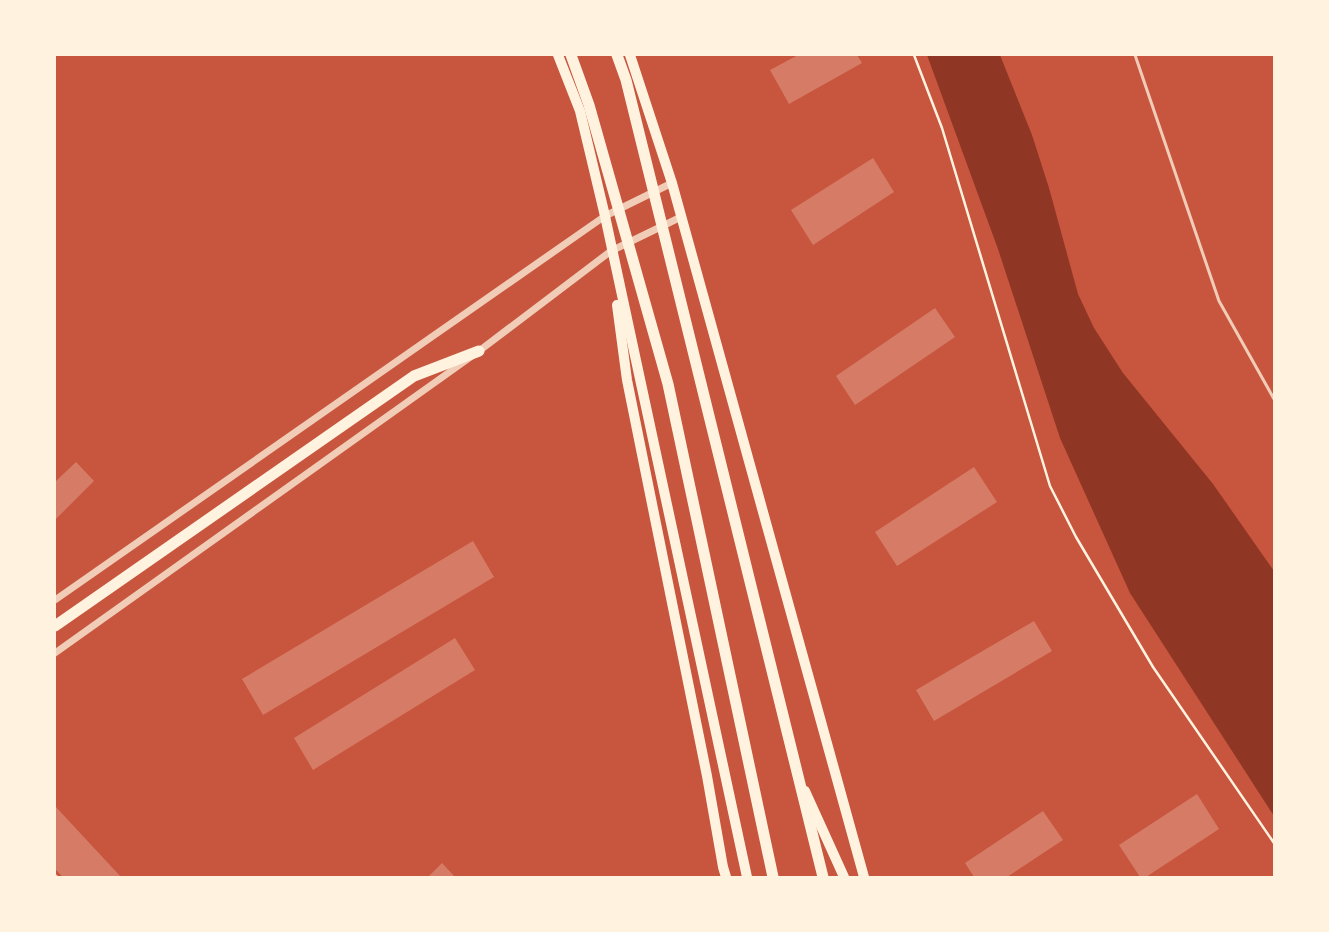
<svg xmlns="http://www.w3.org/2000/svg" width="1329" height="932" viewBox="0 0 1329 932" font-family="Inter,sans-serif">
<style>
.water{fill:#8f3625}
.building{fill:#d67c66}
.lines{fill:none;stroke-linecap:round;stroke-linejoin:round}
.path{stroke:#fff3e0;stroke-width:2.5}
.service{stroke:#f1ccb7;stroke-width:3}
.minor{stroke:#f1ccb7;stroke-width:4}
.tertiary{stroke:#f1ccb7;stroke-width:7}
.primary{stroke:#fff3e0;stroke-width:10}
.trunk{stroke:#fff3e0;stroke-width:11}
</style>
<rect width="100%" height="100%" fill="#c8553d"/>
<!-- water -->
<polygon class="water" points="927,55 1000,55 1032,135 1049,188 1078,294 1094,328 1123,373 1213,484 1274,571 1274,816 1130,593 1060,438 998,249"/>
<!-- building -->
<g class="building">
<polygon points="798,55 857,55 862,63 789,104 770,70"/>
<polygon points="873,158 894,192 813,245 791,210"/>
<polygon points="935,308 955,337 855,405 836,376"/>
<polygon points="76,462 94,481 55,520 55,482"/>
<polygon points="974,467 997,502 897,566 875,532"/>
<polygon points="473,541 494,577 263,715 242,679"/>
<polygon points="1034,621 1052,651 934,721 916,690"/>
<polygon points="455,638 475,670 313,770 294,738"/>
<polygon points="1197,794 1219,829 1146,877 1140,877 1119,845"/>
<polygon points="55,806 121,877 63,877 55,869"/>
<polygon points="1043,811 1063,840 1007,877 974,877 965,863"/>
<polygon points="442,863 455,877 428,877"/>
</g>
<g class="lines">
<!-- path -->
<polyline class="path" points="914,55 942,128 1050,486 1076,537 1153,667 1274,843"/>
<!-- service -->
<polyline class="service" points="1135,55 1219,301 1274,399"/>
<!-- minor -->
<polyline class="minor" points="55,876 56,877"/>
<!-- tertiary -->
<g class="tertiary">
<polyline points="55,600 605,216 672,183"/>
<polyline points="55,653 479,351 611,251 681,217"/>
</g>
<!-- primary -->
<g class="primary">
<polyline points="558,55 580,111 605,216 747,877"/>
<polyline points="630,55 672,183 864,877"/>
<polyline points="617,305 627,380 707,776 723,867 726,877"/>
<polyline points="805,791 844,877"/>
</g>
<!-- trunk -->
<g class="trunk">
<polyline points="571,55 589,105 668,384 773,877"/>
<polyline points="617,55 626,80 823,877"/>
<polyline points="55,626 414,376 479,351"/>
</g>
</g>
<!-- border -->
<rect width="1329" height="932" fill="none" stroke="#fff3e0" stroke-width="112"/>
</svg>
